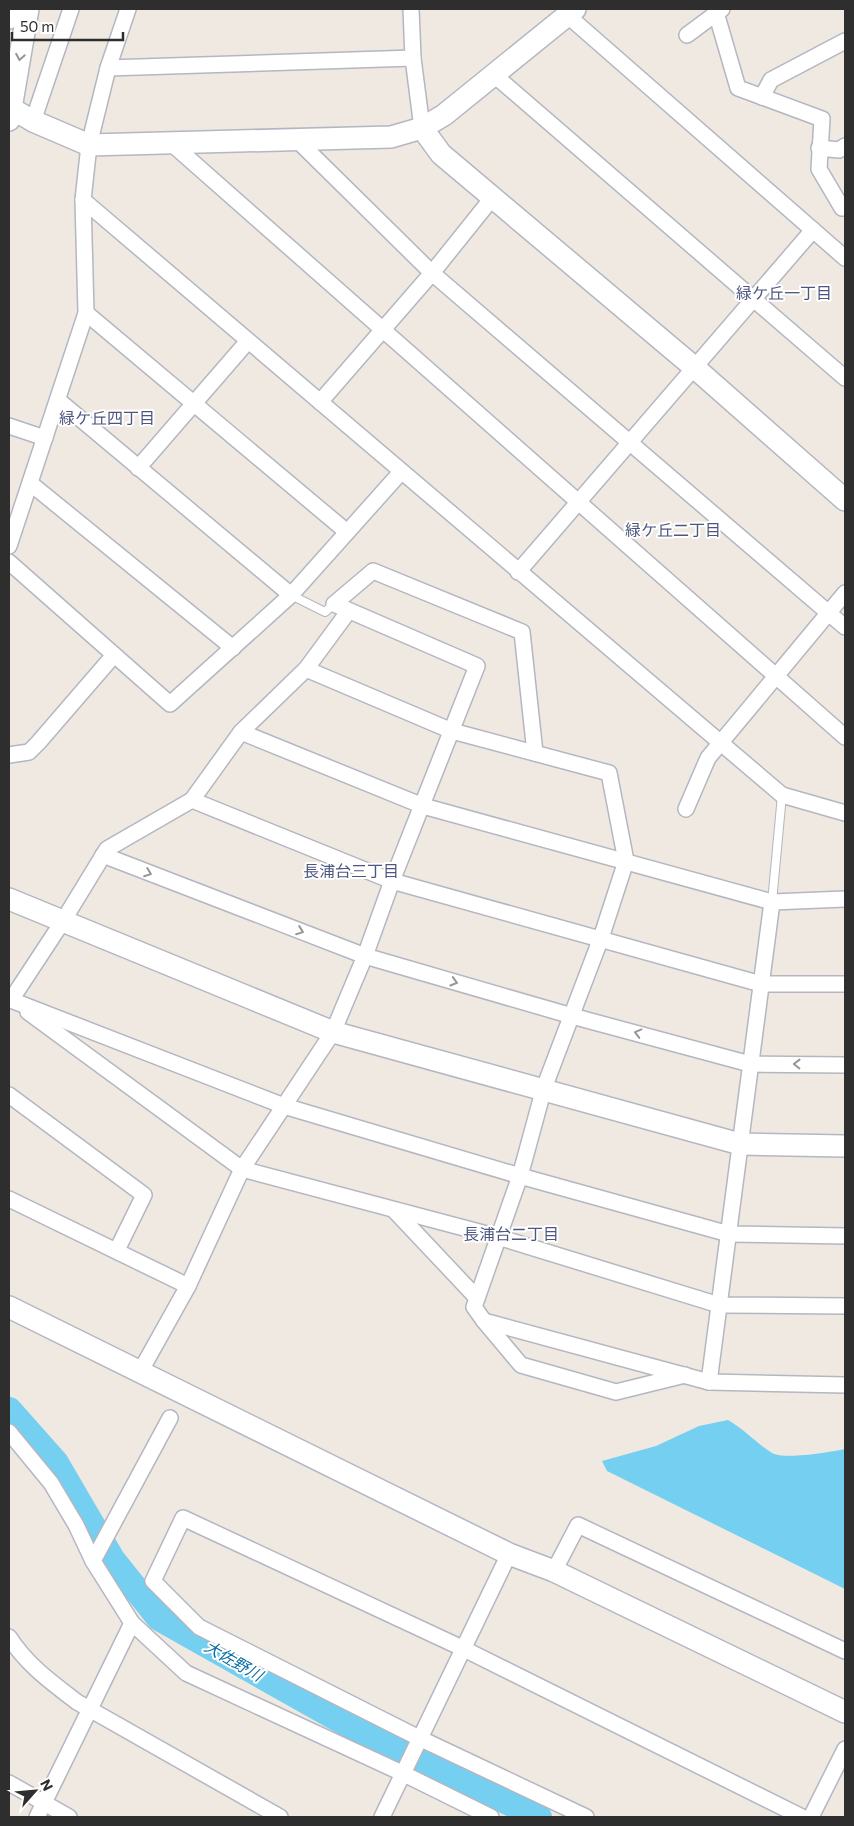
<svg xmlns="http://www.w3.org/2000/svg" width="854" height="1826" viewBox="0 0 854 1826" font-family="Commissioner,'Noto Sans JP',sans-serif">
<style>
.water{fill:#75cff0}
.lines{fill:none;stroke-linecap:round;stroke-linejoin:round}
.river{stroke:#75cff0;stroke-width:26}
.lane-casing{stroke:#b4b7c1;stroke-width:10}
.street-casing{stroke:#b4b7c1;stroke-width:18}
.secondary-casing{stroke:#b4b7c1;stroke-width:24}
.lane{stroke:#fff;stroke-width:8}
.street{stroke:#fff;stroke-width:15}
.secondary{stroke:#fff;stroke-width:21}
.oneway{stroke:#969696}
.labels{text-anchor:middle;dominant-baseline:central;stroke-width:4;stroke-linejoin:round;paint-order:stroke}
.neighbourhood-label{font-size:16px;fill:#4d5680;stroke:#fff}
.water-label{font-size:16px;font-style:italic;fill:#0d6fa3;stroke:#fff}
</style>
<rect width="100%" height="100%" fill="#efe9e1"/>
<!-- water -->
<path class="water" d="M 728,1420 C 744,1429 756,1443 772,1453 C 785,1460 830,1452 845,1449 L 845,1589 L 607,1471 L 602,1461 L 656,1446 L 699,1426 Z"/>
<g class="lines">
<!-- river -->
<polyline class="river" points="9,1410 56,1463 112,1559 159,1618 363,1733 539,1817"/>
<!-- lane casing -->
<g class="lane-casing">
<g id="lane">
<polyline points="291,595 325,612 334,604"/>
<polyline points="772,902 782,795"/>
</g>
</g>
<!-- street casing -->
<g class="street-casing">
<g id="street">
<polyline points="411,9 413,58 422,128"/>
<polyline points="715,9 738,88 822,119 819,169 842,208 845,208"/>
<polyline points="567,15 845,258"/>
<polyline points="687,35 722,9"/>
<polyline points="108,68 413,58"/>
<polyline points="493,74 845,378"/>
<polyline points="762,97 771,80 845,41"/>
<polyline points="33,121 71,9"/>
<polyline points="295,138 432,273 845,627"/>
<polyline points="171,143 845,737"/>
<polyline points="819,148 839,150 845,146"/>
<polyline points="83,200 782,795 845,813"/>
<polyline points="86,313 347,532"/>
<polyline points="58,400 291,595"/>
<polyline points="320,402 432,273 493,197"/>
<polyline points="9,426 45,438"/>
<polyline points="138,468 248,341"/>
<polyline points="30,483 233,648"/>
<polyline points="9,546 86,313 83,200 89,145 108,68 128,9"/>
<polyline points="9,562 170,704 291,595 401,472"/>
<polyline points="518,572 813,230"/>
<polyline points="348,612 306,669 241,732 192,800 107,849 63,921 11,1000 284,1106 520,1176 729,1234 845,1236"/>
<polyline points="306,669 452,731 609,773 626,861 601,938 544,1088 520,1176 474,1307 484,1321 709,1382 845,1385"/>
<polyline points="241,732 423,806 772,902 845,899"/>
<polyline points="9,755 29,752 38,743 114,655"/>
<polyline points="192,800 392,881 761,984 845,984"/>
<polyline points="686,809 708,758 845,593"/>
<polyline points="103,855 365,956 572,1016 750,1064 845,1065"/>
<polyline points="28,1012 242,1169 498,1237 719,1305 845,1306"/>
<polyline points="9,1095 144,1195 117,1250"/>
<polyline points="9,1199 188,1286"/>
<polyline points="394,1210 477,1298"/>
<polyline points="484,1321 521,1365 616,1392 685,1375"/>
<polyline points="140,1372 188,1286 242,1169 333,1032 365,956 392,881 477,666 334,604 373,571 522,632 535,753"/>
<polyline points="709,1382 772,902"/>
<polyline points="9,1432 51,1483 76,1525 93,1561 132,1623 186,1673 402,1773 491,1817"/>
<polyline points="93,1561 170,1418"/>
<polyline points="554,1571 578,1525 845,1651"/>
<path d="M 9,1637 C 27,1665 51,1682 77,1702 L 280,1817"/>
<polyline points="9,1783 69,1817"/>
<polyline points="37,1817 132,1623"/>
<polyline points="382,1817 509,1554"/>
<polyline points="586,1817 419,1738 199,1627 153,1581 183,1518 462,1648 802,1817"/>
<polyline points="811,1817 845,1749"/>
</g>
</g>
<!-- secondary casing -->
<g class="secondary-casing">
<g id="secondary">
<polyline points="9,18 10,9"/>
<polyline points="9,107 33,121 89,145 391,137 422,128 444,115 575,9"/>
<polyline points="9,120 28,9"/>
<polyline points="422,128 441,154 695,368 845,500"/>
<polyline points="9,899 333,1032 740,1144 845,1146"/>
<polyline points="9,1307 509,1554 554,1571 845,1712"/>
</g>
</g>
<!-- lane -->
<use href="#lane" class="lane"/>
<!-- street -->
<use href="#street" class="street"/>
<!-- secondary -->
<use href="#secondary" class="secondary"/>
</g>
<!-- one-way arrows -->
<defs><path id="oneway-chevron" d="M-2-3.5L2.5 0L-2 3.5" fill="none" stroke-width="1.6" stroke-linecap="round" stroke-linejoin="round" transform="scale(1.25)"/></defs>
<g class="oneway">
<use href="#oneway-chevron" transform="translate(20 57) rotate(100)"/>
<use href="#oneway-chevron" transform="translate(148 873) rotate(21)"/>
<use href="#oneway-chevron" transform="translate(300 931) rotate(21)"/>
<use href="#oneway-chevron" transform="translate(454 982) rotate(16)"/>
<use href="#oneway-chevron" transform="translate(638 1033) rotate(-165)"/>
<use href="#oneway-chevron" transform="translate(797 1064) rotate(-179)"/>
</g>
<g class="labels">
<!-- neighbourhood labels -->
<g class="neighbourhood-label">
<text x="784" y="292">緑ケ丘一丁目</text>
<text x="107" y="417">緑ケ丘四丁目</text>
<text x="673" y="529">緑ケ丘二丁目</text>
<text x="351" y="870">長浦台三丁目</text>
<text x="511" y="1233">長浦台二丁目</text>
</g>
<!-- water labels -->
<g class="water-label">
<text transform="translate(234 1660) rotate(30)">大佐野川</text>
</g>
</g>
<!-- border -->
<rect width="854" height="1826" fill="none" stroke="#2e2e2e" stroke-width="20"/>
<!-- north arrow -->
<g transform="translate(35 1791) rotate(63)" stroke="#ffffff" stroke-width="4" paint-order="stroke">
<path d="M0-4L9 19L0 12L-9 19Z" fill="#2e2e2e"/>
<text y="-8" font-size="14" font-weight="bold" text-anchor="middle" fill="#2e2e2e">N</text>
</g>
<!-- scale -->
<path d="M12 32v8h111v-8" fill="none" stroke="#2e2e2e" stroke-width="2.5"/>
<text x="20" y="32" font-size="15" fill="#2e2e2e" stroke="#ffffff" stroke-width="4" paint-order="stroke">50 m</text>
</svg>
